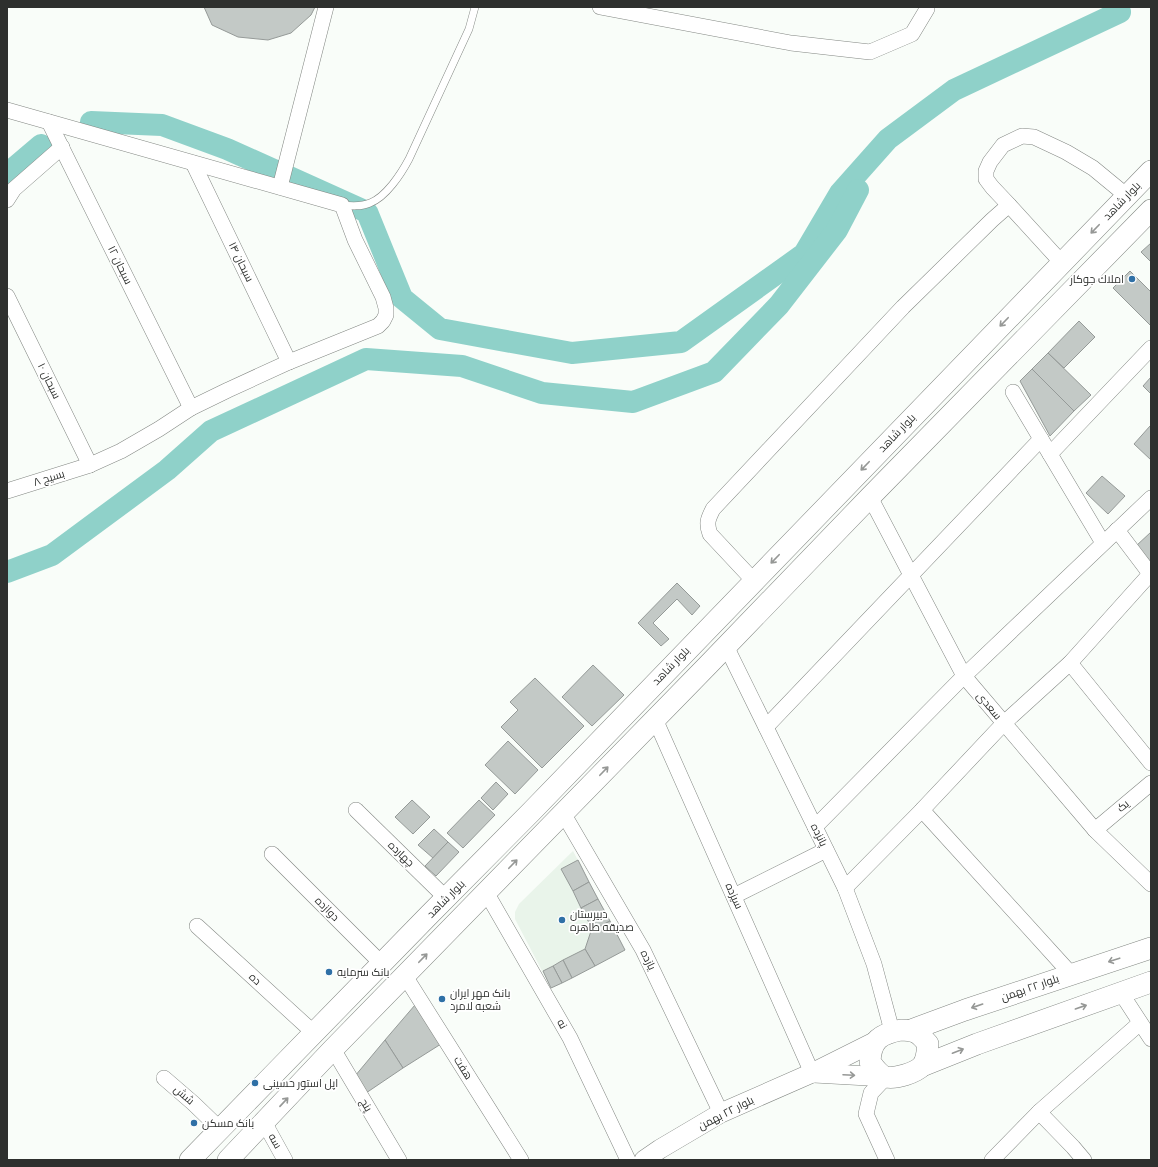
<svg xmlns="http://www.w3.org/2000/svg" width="1158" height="1167" viewBox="0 0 1158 1167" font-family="Karla,Cairo,sans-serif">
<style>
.built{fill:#e9f4ea}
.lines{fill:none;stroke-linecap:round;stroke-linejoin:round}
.river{stroke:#8fd1c9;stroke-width:22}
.building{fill:#c3c9c6;stroke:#959a98}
.service-casing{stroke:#838783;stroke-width:8}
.minor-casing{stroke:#838783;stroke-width:16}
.tertiary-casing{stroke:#838783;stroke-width:20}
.secondary-casing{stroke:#838783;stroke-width:22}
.service{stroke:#fff;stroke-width:7}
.minor{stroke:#fff;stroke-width:15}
.tertiary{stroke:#fff;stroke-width:19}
.secondary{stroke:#fff;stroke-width:21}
.oneway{stroke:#969896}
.poi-dot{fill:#2f70a6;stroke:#fff;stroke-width:1.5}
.labels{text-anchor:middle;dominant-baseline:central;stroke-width:3.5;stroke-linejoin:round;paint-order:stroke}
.street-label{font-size:11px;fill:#2e302e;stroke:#fff}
.poi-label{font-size:11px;fill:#2e302e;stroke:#fff;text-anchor:start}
</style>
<rect width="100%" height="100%" fill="#f9fdf9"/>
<!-- built -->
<polygon class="built" points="573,851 625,950 551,988 515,919 515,912 519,904"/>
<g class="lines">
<!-- river -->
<g class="river">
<polyline points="91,122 162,125 227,149 367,212 402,298 440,329 572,353 681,342 804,254 840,193 888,139 954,90 1120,12"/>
<polyline points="7,174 41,145"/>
<polyline points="7,572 52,555 167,470 211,431 366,359 462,366 542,393 633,402 714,372 779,305 837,230 858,190"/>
</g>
</g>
<!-- building -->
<g class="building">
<polygon points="204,7 315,7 311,15 291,33 268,40 238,37 212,25"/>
<polygon points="1151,243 1151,262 1141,252"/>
<polygon points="1130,271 1151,292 1151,326 1113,288"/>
<polygon points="1079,321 1095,337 1064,368 1048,353"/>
<polygon points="1048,353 1091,395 1074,411 1032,369"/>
<polygon points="1032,369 1074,411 1050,436 1020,381"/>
<polygon points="1151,377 1151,394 1143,386"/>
<polygon points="1150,426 1151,427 1151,460 1134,444"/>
<polygon points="1102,476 1125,496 1108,514 1086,493"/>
<polygon points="1151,532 1151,562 1136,546"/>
<polygon points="677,583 700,606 692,615 677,599 653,623 669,639 661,646 638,623"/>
<polygon points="593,665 624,695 592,726 562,697"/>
<polygon points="535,678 584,726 542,768 501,727 518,710 510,702"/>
<polygon points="508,741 538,770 515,794 485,765"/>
<polygon points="496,782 508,794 493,810 481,798"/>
<polygon points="412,800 430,817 413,834 395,817"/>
<polygon points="479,800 495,815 463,848 447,833"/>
<polygon points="434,829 448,842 433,858 418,845"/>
<polygon points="448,842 459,852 436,876 425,866"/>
<polygon points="578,860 589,882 573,891 561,869"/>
<polygon points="589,882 598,899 581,908 573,891"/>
<polygon points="598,899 610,921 593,930 581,908"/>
<polygon points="610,921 625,950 595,966 585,949 591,931"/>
<polygon points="585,949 595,966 572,978 563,960"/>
<polygon points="563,960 572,978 562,983 553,966"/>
<polygon points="553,966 562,983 551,988 543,971"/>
<polygon points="415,1005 441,1044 403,1068 385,1040"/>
<polygon points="385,1040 403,1068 366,1093 355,1076"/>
</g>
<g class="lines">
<!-- service casing -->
<g class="service-casing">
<path id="service" d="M 342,205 C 351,206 361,207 370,203 C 386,197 401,174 409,159 L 469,29 L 475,7"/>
</g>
<!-- minor casing -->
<g class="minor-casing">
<g id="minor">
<polyline points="600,7 791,43 870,52 912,34 927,9 927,7"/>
<polyline points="7,110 342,205 355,240 383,297 386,308 386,315 383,321 378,326 289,362 228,390 191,408 159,429 121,451 90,465 7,491"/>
<polyline points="49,122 191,408"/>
<polyline points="193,163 289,362"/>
<polyline points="280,187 326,7"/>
<polyline points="7,200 14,189 62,147"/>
<polyline points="1009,205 1062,263"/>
<polyline points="7,296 90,465"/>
<polyline points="1013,392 1103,543"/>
<polyline points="1050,454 1151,348"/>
<polyline points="870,497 964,676 1095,830 1151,884"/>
<polyline points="1117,530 1151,575"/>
<path d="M 754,581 L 710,534 C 706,523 708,519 713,509 L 903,307 L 992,220 L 1009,205 L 992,187 L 986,179 L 986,171 L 990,162 L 1003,145 L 1022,136 L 1034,137 L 1066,152 L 1093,168 L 1127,196"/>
<polyline points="726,646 845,888 874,964 892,1031"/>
<polyline points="1070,663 1151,763"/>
<polyline points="655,719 812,1073"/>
<polyline points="766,727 1041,439"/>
<polyline points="356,810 446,898"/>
<polyline points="922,810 1071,974"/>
<polyline points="563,813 643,950 721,1113"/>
<polyline points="815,827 964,676 1151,498"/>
<polyline points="1095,830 1151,783"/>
<polyline points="272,854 382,964"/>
<polyline points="845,888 922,810 1004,723 1070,663 1150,574"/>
<polyline points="486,892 570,1038 628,1160"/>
<polyline points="734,896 826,850"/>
<polyline points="197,926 314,1033"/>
<polyline points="405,976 521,1160"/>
<polyline points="1121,993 1151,1039"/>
<polyline points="333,1049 399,1160"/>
<polyline points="886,1077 871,1093 866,1114 887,1160"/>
<polyline points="164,1078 193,1103 220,1129"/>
<polyline points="1039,1112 1073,1147 1084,1160"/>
<polyline points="264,1122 285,1160"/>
<polyline points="992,1160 1039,1112 1140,1023"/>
</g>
</g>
<!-- tertiary casing -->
<g class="tertiary-casing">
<g id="tertiary">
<polyline points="814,1073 886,1077"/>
<polyline points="644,1160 660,1149 721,1113 812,1073 876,1041"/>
</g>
</g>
<!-- secondary casing -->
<g class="secondary-casing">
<g id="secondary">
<path d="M 901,1030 C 915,1030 919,1033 928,1044 C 927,1052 927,1060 922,1066 C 915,1073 896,1079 886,1077 C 879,1075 874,1067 870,1062 C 871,1040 880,1034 901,1030 Z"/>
<polyline points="911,1030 965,1010 1151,948"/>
<polyline points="922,1066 977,1044 1151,982"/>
<polyline points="190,1160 429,915 531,812 1151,171"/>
<polyline points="228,1160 333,1049 709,664 870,497 1151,210"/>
</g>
</g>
<!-- service -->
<use href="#service" class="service"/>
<!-- minor -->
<use href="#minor" class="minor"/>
<!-- tertiary -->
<use href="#tertiary" class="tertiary"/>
<!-- secondary -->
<use href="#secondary" class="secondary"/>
</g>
<!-- one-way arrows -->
<defs><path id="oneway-shaft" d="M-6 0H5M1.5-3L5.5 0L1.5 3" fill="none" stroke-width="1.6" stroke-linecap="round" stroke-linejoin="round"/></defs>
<g class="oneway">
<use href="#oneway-shaft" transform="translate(1095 229) rotate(134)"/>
<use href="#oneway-shaft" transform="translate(1004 322) rotate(134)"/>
<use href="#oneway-shaft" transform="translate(865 466) rotate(134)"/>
<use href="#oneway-shaft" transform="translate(775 559) rotate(134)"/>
<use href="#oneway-shaft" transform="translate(604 771) rotate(-46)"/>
<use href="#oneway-shaft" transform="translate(513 864) rotate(-46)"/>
<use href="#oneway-shaft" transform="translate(423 958) rotate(-46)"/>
<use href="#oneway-shaft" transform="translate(1114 960) rotate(162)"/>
<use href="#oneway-shaft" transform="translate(977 1006) rotate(161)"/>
<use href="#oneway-shaft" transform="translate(1081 1007) rotate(-19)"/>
<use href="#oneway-shaft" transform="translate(958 1051) rotate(-21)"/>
<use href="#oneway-shaft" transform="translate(849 1075) rotate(3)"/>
<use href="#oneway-shaft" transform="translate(284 1102) rotate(-47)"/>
</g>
<!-- markers -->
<g class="poi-dot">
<circle cx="1132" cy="279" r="4"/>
<circle cx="562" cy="920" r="4"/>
<circle cx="329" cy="972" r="4"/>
<circle cx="442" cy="999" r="4"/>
<circle cx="255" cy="1083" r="4"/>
<circle cx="194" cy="1123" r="4"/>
</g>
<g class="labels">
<!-- street labels -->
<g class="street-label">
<text transform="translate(1122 201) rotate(-46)">بلوار شاهد</text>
<text transform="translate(241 262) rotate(64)">سبحان ۱۴</text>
<text transform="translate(120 265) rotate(64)">سبحان ۱۲</text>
<text transform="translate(49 381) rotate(64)">سبحان ۱۰</text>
<text transform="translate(897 433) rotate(-46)">بلوار شاهد</text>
<text transform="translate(49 478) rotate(-17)">بسیج ۸</text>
<text transform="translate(671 666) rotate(-46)">بلوار شاهد</text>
<text transform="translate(989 706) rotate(50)">سعدی</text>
<text transform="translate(1123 806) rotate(-40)">یک</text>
<text transform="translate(819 835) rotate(64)">پانزده</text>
<text transform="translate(401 854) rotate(44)">چهارده</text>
<text transform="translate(734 896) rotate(66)">سیزده</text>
<text transform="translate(446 899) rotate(-45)">بلوار شاهد</text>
<text transform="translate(327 909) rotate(45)">دوازده</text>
<text transform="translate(648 960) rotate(64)">یازده</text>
<text transform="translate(255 979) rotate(42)">ده</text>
<text transform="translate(1030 988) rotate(-19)">بلوار ۲۲ بهمن</text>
<text transform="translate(562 1024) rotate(60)">نه</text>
<text transform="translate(463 1068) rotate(58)">هفت</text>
<text transform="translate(184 1095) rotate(41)">شش</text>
<text transform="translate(366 1105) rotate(59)">پنج</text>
<text transform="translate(726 1113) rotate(-27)">بلوار ۲۲ بهمن</text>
<text transform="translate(275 1141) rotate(61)">سه</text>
</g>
<!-- poi labels -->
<g class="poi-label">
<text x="1124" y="279" text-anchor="end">املاك جوكار</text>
<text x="570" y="914">دبیرستان<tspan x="570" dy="13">صدیقه طاهره</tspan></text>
<text x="337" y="972">بانک سرمایه</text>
<text x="450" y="993">بانک مهر ایران<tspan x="450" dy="13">شعبه لامرد</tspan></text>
<text x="263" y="1083">اپل استور حسینی</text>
<text x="202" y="1123">بانک مسکن</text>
</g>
</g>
<!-- border -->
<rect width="1158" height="1167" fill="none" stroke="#2e302e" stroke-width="16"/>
</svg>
